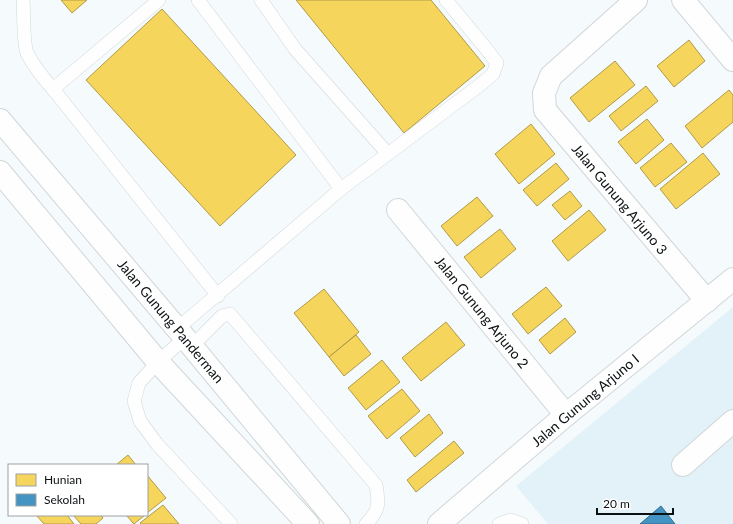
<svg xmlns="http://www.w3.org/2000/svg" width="733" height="524" viewBox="0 0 733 524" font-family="Lato,sans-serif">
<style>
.built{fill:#e3f2f8}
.homes{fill:#f6d55c;stroke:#b09a46}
.schools{fill:#4393c3;stroke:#326c8e}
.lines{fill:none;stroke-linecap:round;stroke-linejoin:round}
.service-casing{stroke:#d0d6d8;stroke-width:14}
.minor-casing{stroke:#d0d6d8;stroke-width:24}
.service{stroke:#fefeff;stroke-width:13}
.minor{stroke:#fefeff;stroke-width:22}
.labels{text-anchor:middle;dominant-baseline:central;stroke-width:4;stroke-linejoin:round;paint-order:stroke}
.street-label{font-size:14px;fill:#0c1113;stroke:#fff}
</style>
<rect width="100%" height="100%" fill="#f5fbfc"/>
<!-- built -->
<polygon class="built" points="733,307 733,524 548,524 516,486"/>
<!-- homes -->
<g class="homes">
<polygon points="61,0 87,0 72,13"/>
<polygon points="296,0 431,0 485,66 404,133"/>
<polygon points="162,9 296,155 220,226 86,80"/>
<polygon points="689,40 705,61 674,87 657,66"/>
<polygon points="615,61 635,85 589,122 570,98"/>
<polygon points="646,86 658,101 621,131 609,116"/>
<polygon points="729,90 733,95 733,122 702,148 685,126"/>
<polygon points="647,119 664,140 636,164 618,142"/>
<polygon points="531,124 555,154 519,184 495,154"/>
<polygon points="671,143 687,162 655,187 640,168"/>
<polygon points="703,153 720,174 676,209 660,189"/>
<polygon points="556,163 569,179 537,206 523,190"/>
<polygon points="570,191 582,206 565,220 552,205"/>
<polygon points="477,197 493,216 457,246 441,226"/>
<polygon points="589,210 606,230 568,261 552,241"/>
<polygon points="500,229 516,249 481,278 464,257"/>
<polygon points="546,287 562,306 528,334 512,314"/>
<polygon points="324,289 359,332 329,357 294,313"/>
<polygon points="565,318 576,332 550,354 539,340"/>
<polygon points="446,322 465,345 421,381 402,358"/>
<polygon points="356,335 371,354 344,376 329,357"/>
<polygon points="382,360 400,382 366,410 348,388"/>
<polygon points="402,389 420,411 387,439 368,416"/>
<polygon points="429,414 443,433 415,457 400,438"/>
<polygon points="454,441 464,453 416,492 407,480"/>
<polygon points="128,455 136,465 116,465"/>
<polygon points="147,475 166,498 147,513"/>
<polygon points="163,505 179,524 141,524 140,523"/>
<polygon points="39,515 67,515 74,524 44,524 37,516"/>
<polygon points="73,515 101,515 103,518 96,524 81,524"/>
<polygon points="126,515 145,515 134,524"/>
</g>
<!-- schools -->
<polygon class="schools" points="661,506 675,524 640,524"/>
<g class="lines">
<!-- service casing -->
<g class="service-casing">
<g id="service">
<path d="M 23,0 C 24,13 23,42 27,53 C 34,67 43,78 53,89 L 218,296"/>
<polyline points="198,0 341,189"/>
<polyline points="261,0 295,49 388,154"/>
<polyline points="53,89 159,0"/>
<polyline points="178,328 341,189 480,85 493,74 497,63 488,51 446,0"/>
<polyline points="185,338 158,362 139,383 134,401 140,421 157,444 231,524"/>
<path d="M 192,346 L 222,316 L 230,314 L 376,485 C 379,503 380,510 366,524"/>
<polyline points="499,524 510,520 522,524"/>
</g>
</g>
<!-- minor casing -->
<g class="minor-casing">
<g id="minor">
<polyline points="636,0 551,76 544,93 545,110 707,301"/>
<polyline points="683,0 733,60"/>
<polyline points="0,120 185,338 339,524"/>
<polyline points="0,172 158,362 308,524"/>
<polyline points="398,210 566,415"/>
<polyline points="683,465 733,421"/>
<polyline points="439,524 566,415 733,279"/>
</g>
</g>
<!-- service -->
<use href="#service" class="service"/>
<!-- minor -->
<use href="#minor" class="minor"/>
</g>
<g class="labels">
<!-- street labels -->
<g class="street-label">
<text transform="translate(620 199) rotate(50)">Jalan Gunung Arjuno 3</text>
<text transform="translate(482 312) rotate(51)">Jalan Gunung Arjuno 2</text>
<text transform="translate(171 321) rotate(50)">Jalan Gunung Panderman</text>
<text transform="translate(585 400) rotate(-40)">Jalan Gunung Arjuno I</text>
</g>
</g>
<!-- legend -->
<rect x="8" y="464" width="140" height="52" fill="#ffffff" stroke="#9ea0a1"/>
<rect x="16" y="474" width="20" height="12" fill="#f6d55c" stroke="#9ea0a1"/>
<text x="44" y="484" font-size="12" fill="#0c1113">Hunian</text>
<rect x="16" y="494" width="20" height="12" fill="#4393c3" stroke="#9ea0a1"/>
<text x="44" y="504" font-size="12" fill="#0c1113">Sekolah</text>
<!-- scale -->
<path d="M597 508v6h76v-6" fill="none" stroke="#0c1113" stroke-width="2"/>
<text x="603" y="508" font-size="12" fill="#0c1113" stroke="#ffffff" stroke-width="3" paint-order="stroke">20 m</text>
</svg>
